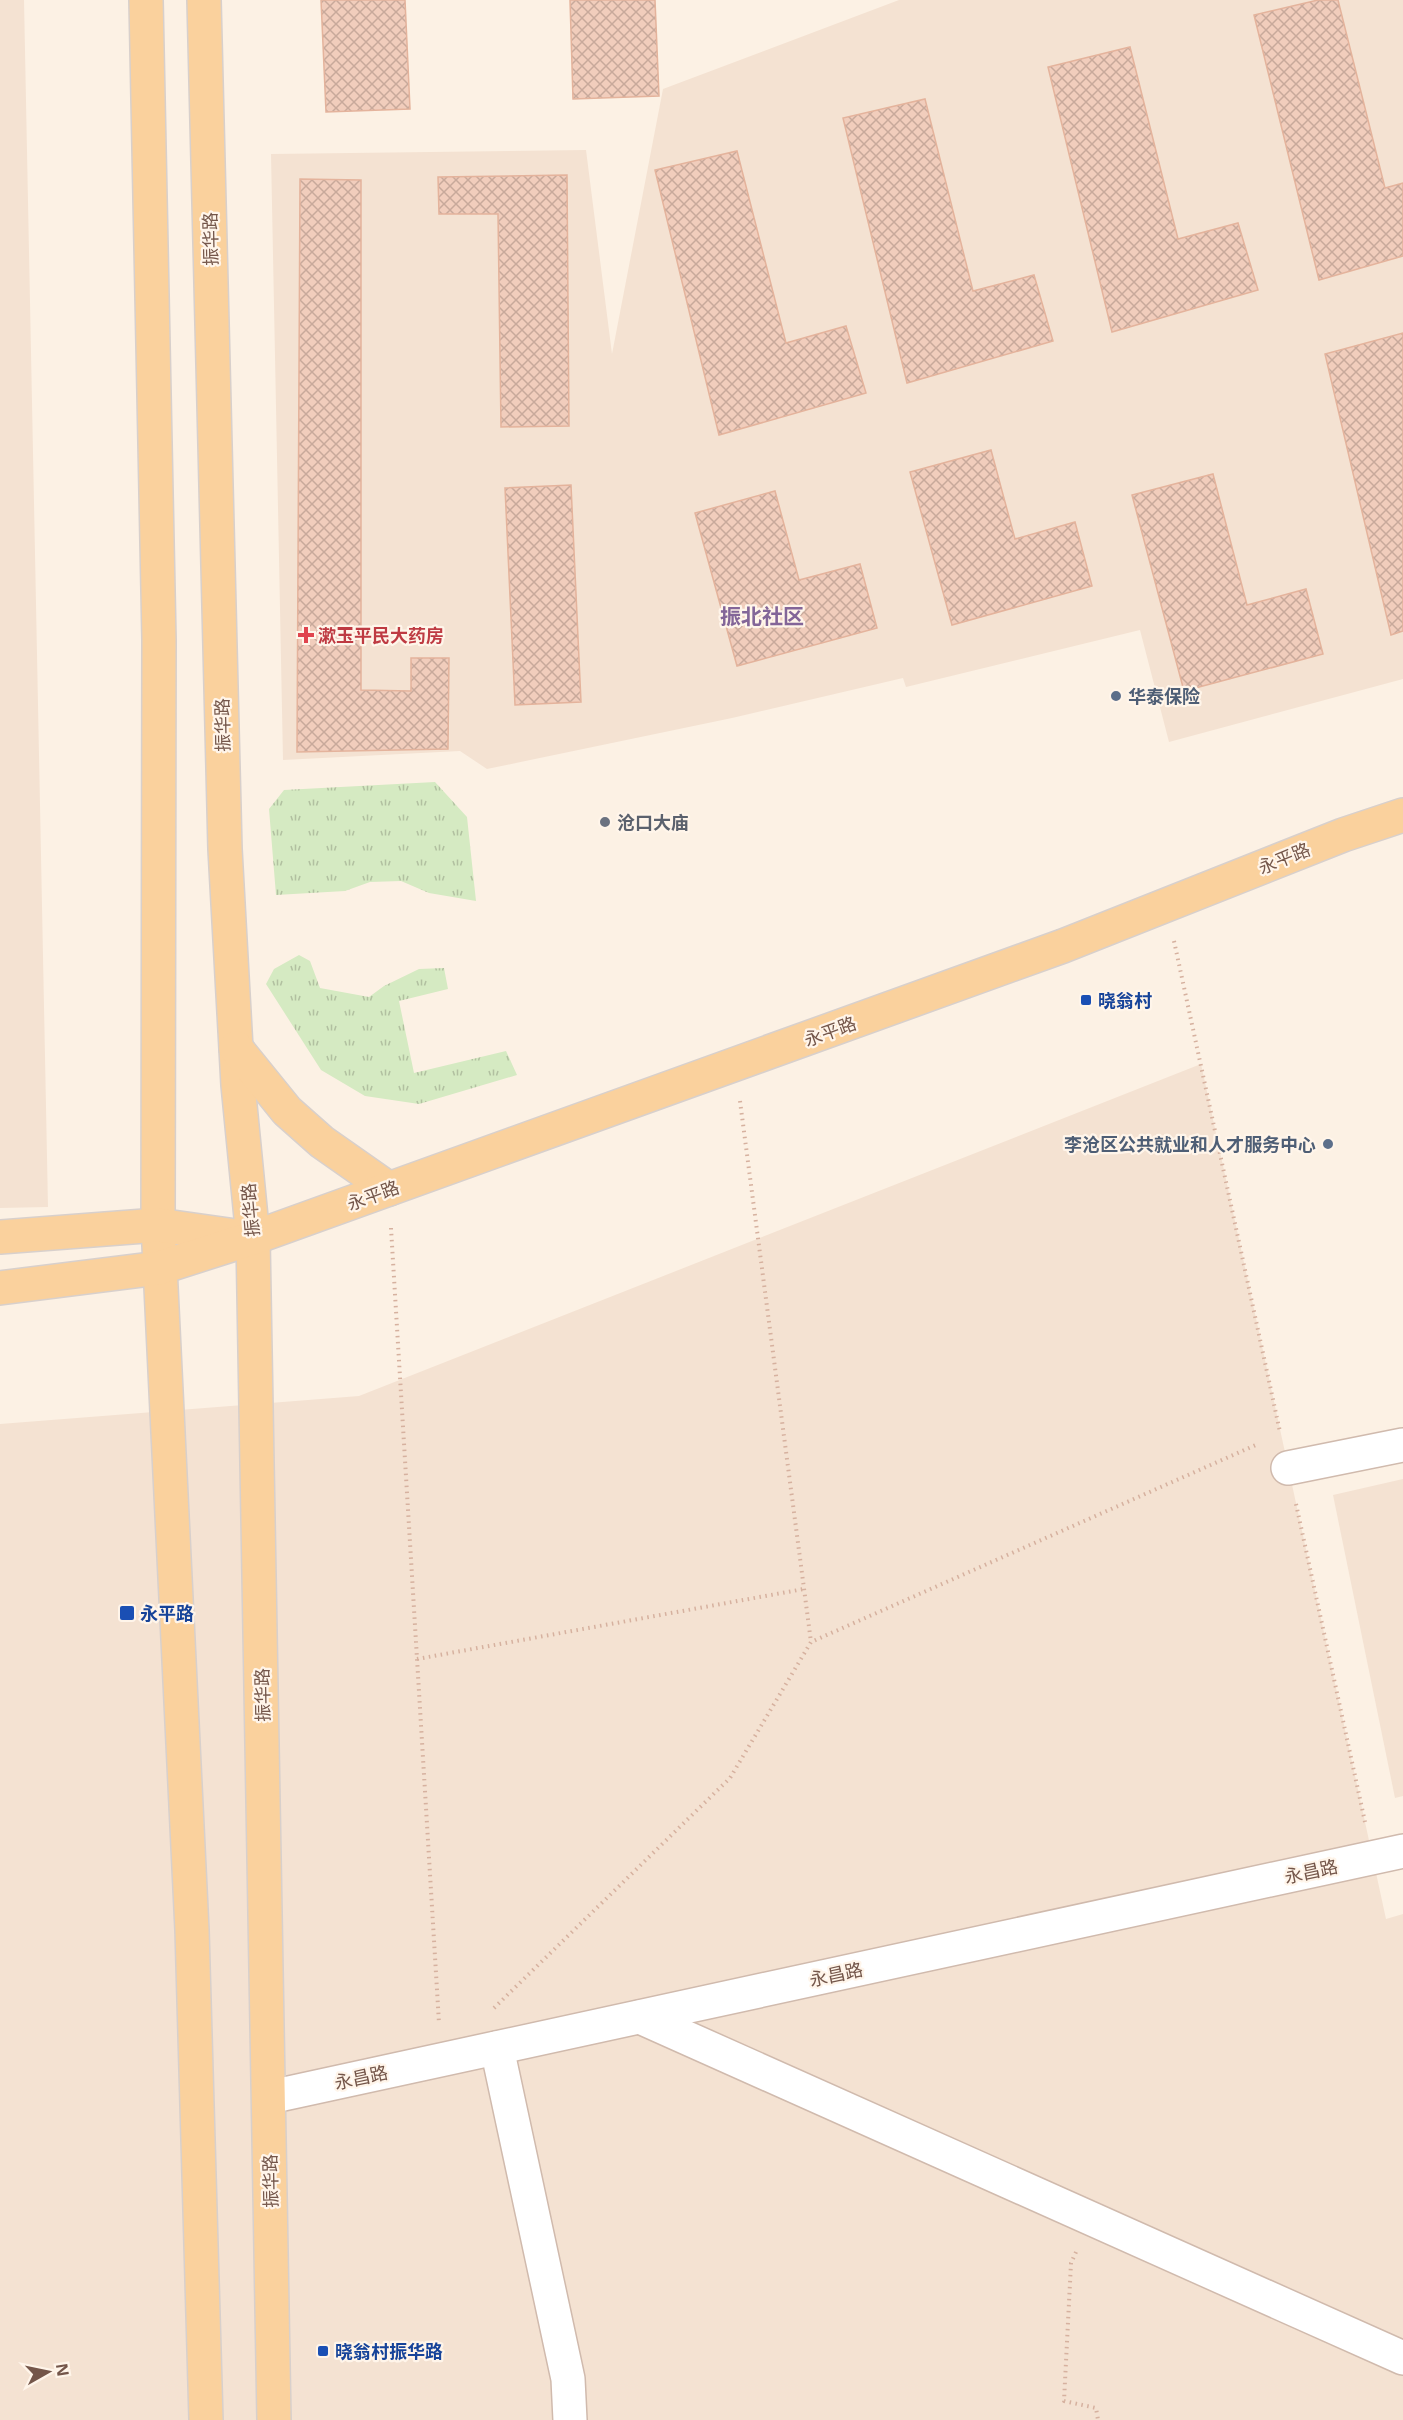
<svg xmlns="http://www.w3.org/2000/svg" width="1403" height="2420" viewBox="0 0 1403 2420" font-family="'Open Sans','Noto Sans SC',sans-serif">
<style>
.residential{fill:#f4e2d2}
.grass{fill:url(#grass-tufts)}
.building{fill:url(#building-cross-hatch);stroke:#e4b39c;stroke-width:1.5}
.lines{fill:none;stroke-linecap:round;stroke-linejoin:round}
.minor-casing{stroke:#d0baad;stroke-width:36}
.major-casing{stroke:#d8d0cc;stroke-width:36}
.path{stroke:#d6b19f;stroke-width:4;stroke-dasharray:1.5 4.5;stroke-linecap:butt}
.minor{stroke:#fff;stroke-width:33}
.major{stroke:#fad19d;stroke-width:33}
.health-dot{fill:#e0444e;stroke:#fff5ea;stroke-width:2}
.service-dot{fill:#5c6f8a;stroke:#fff5ea;stroke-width:2}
.worship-dot{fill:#6b7280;stroke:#fff5ea;stroke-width:2}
.transit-dot{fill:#1a4fb4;stroke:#fff5ea;stroke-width:2}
.labels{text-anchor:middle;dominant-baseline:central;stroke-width:4.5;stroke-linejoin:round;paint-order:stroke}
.street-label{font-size:18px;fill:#74564a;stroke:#fff5ea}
.health-label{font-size:18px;font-weight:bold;fill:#be3a42;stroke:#fff5ea;text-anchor:start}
.service-label{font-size:18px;font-weight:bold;fill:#4e5e75;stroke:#fff5ea;text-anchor:start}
.worship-label{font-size:18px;font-weight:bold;fill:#5b616d;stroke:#fff5ea;text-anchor:start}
.transit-label{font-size:18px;font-weight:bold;fill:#164399;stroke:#fff5ea;text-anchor:start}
.quarter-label{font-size:21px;font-weight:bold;fill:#836598;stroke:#fff5ea}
</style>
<defs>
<pattern id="grass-tufts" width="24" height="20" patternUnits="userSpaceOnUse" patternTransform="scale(1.5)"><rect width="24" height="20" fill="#d5eac2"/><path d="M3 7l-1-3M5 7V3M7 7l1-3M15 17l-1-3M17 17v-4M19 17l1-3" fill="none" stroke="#b1c0a0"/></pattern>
<pattern id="building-cross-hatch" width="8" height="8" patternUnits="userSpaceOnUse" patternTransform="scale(1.5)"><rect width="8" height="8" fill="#f1cdbc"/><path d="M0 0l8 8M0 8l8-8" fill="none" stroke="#c8a99b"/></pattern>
</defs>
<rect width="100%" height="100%" fill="#fcf1e4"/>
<!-- residential -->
<g class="residential">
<polygon points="0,0 24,0 48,1207 0,1208"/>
<polygon points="899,0 1403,0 1403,679 1169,742 1140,630 906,687 903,678 732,718 487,769 460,751 283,760 271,154 586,150 612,354 663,89"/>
<polygon points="1201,1064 1386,1919 1403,1914 1403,2420 0,2420 0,1424 359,1396"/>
<polygon points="1403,1479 1403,1796 1395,1798 1333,1495"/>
</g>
<!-- grass -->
<g class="grass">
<polygon points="435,782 467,817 476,901 429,893 401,881 370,882 345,891 276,895 269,809 284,790"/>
<polygon points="299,955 310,961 320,988 369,997 384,986 419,969 444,968 448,989 399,1001 414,1073 506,1051 517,1075 419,1104 365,1096 321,1070 266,984 274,969"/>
</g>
<!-- building -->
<g class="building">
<polygon points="321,0 405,0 410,109 326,112"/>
<polygon points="570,0 655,0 659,96 573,99"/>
<polygon points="1318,0 1338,0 1385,188 1403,183 1403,256 1319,280 1254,15"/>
<polygon points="1130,47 1178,239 1238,223 1258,290 1112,332 1048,67"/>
<polygon points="925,99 973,291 1034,275 1053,341 907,383 843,118"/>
<polygon points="737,151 786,343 846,326 866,393 719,435 655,170"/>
<polygon points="567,175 569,426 501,427 498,214 439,214 438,177"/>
<polygon points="300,179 361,180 361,690 411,691 411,658 449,658 448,749 297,752"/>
<polygon points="1403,333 1403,631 1391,635 1325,354"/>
<polygon points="991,450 1015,539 1075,522 1092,586 952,625 910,472"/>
<polygon points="1213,474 1247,605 1306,589 1323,654 1184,691 1132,495"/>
<polygon points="571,485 581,702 515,705 505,488"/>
<polygon points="775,491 799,580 860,564 877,628 737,666 695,513"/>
</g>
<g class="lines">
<!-- minor casing -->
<g class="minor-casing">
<g id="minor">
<polyline points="1288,1468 1403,1445"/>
<polyline points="640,2017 1403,2358"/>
<polyline points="497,2048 568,2379 570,2420"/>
<polyline points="270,2097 1403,1851"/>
</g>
</g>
<!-- major casing -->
<g class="major-casing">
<g id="major">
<polyline points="146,0 159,640 158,1225 192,1930 206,2420"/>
<polyline points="204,0 225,849 238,1085 253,1238 274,2420"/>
<polyline points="236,1048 287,1111 322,1142 389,1189"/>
<polyline points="0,1237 158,1225 243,1237"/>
<polyline points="0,1288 159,1268 253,1238 1063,946 1343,835 1403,815"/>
</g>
</g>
<!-- path -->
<g class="path">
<polyline points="1174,941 1280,1432"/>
<polyline points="740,1101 811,1642"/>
<polyline points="391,1228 439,2023"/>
<polyline points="1296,1504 1365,1822"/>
<polyline points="417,1659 804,1589"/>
<polyline points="494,2008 730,1778 811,1642 1258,1444"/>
<polyline points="1076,2252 1071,2263 1064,2401 1096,2408 1098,2420"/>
</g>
<!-- minor -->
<use href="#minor" class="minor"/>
<!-- major -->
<use href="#major" class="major"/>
</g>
<!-- markers -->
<path class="health-dot" d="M303 626h6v6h6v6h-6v6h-6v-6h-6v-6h6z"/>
<g class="service-dot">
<circle cx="1116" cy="696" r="6"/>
<circle cx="1328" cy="1144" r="6"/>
</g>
<circle class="worship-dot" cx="605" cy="822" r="6"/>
<g class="transit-dot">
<rect x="1080" y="994" width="12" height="12" rx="3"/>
<rect x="119" y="1605" width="16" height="16" rx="3"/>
<rect x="317" y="2345" width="12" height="12" rx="3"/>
</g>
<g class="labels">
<!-- street labels -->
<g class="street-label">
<text transform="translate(210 239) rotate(-91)">振华路</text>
<text transform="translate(222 725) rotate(-91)">振华路</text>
<text transform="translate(1284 858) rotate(-22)">永平路</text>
<text transform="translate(830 1031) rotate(-20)">永平路</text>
<text transform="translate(373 1195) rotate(-20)">永平路</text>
<text transform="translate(250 1210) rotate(-95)">振华路</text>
<text transform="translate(262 1695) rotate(-91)">振华路</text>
<text transform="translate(1311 1871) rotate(-12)">永昌路</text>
<text transform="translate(836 1974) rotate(-12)">永昌路</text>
<text transform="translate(361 2077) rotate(-12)">永昌路</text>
<text transform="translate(270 2181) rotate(-91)">振华路</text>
</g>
<!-- health labels -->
<g class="health-label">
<text x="318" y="635">漱玉平民大药房</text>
</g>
<!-- service labels -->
<g class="service-label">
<text x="1128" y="696">华泰保险</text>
<text x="1316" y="1144" text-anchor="end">李沧区公共就业和人才服务中心</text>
</g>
<!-- worship labels -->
<g class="worship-label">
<text x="617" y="822">沧口大庙</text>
</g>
<!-- transit labels -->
<g class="transit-label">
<text x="1098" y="1000">晓翁村</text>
<text x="140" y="1613">永平路</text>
<text x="335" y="2351">晓翁村振华路</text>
</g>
<!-- quarter labels -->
<g class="quarter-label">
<text x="762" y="616">振北社区</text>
</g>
</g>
<!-- north arrow -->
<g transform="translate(48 2372) rotate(81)" stroke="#fff5ea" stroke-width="4.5" paint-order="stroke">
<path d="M0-4.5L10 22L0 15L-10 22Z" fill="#74564a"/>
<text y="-9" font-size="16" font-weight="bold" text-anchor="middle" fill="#74564a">N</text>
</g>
</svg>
